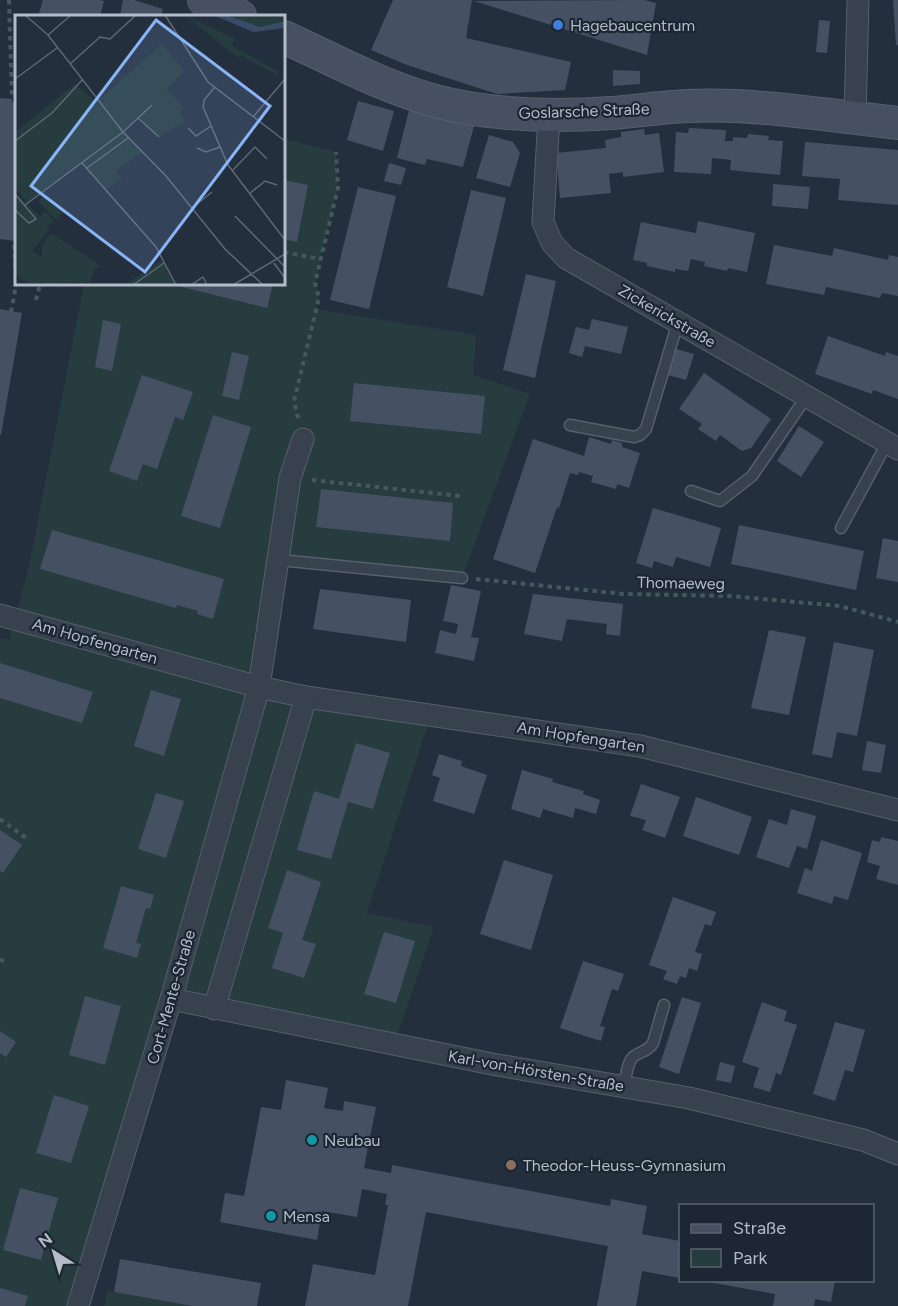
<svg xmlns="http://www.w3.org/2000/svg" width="898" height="1306" viewBox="0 0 898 1306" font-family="Figtree,sans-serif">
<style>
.green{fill:#263c3f}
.building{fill:#455162}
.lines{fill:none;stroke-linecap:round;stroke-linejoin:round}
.lane-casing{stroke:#565f6c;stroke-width:13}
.street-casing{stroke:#565f6c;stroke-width:23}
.secondary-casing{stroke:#565f6c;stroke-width:34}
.path{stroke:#44595c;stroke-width:4;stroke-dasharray:4.5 4.5;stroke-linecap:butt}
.lane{stroke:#38414e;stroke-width:10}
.street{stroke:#38414e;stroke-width:21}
.secondary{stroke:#465061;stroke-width:32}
.shop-dot{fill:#3f7fe0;stroke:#1d2633;stroke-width:2}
.culture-dot{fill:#0f9aa8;stroke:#1d2633;stroke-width:2}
.education-dot{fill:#8d6e63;stroke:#1d2633;stroke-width:2}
.labels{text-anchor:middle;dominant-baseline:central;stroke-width:4.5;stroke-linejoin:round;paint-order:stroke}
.poi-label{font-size:16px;fill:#b4bcc9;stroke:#1d2633;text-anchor:start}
.street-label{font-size:16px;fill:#b4bcc9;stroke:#1d2633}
.inset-road{fill:none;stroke:#5e6776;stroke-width:1.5}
.view{fill:#8ab4f8;fill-opacity:0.15;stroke:#8ab4f8;stroke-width:3}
.inset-edge{fill:none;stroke:#b4bcc9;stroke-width:3}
</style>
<rect width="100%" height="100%" fill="#242f3e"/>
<!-- green -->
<g class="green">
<polygon points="284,139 336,152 338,188 315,282 319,298 316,309 476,335 473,375 530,394 462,578 279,560 253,681 431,715 367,913 434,927 394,1045 171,1000 78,1306 0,1306 0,638 9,640 29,566 84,284 284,284"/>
<polygon points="107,1291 192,1306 104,1306"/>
</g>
<!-- building -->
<g class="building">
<polygon points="43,0 100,0 104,1 100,16 38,16"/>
<polygon points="123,0 134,0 163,9 161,16 120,16"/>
<polygon points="393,0 472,0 466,38 571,62 565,90 497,94 407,65 371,50"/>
<polygon points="644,0 656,3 647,55 474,1"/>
<polygon points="893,0 898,0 898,45 896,45"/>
<polygon points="819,20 830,21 827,53 816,52"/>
<polygon points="613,70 640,71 640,84 613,86"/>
<polygon points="0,98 12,99 12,102 16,103 16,241 0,239"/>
<polygon points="358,101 394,111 383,151 347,140"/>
<polygon points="409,110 474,126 463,167 427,159 425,165 397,158"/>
<polygon points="689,128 726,130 725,141 733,141 733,137 747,138 748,134 769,136 768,140 783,141 780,175 730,170 731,160 712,158 711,174 674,172 676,132 688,133"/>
<polygon points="644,129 645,135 659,133 664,172 623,177 623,172 609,174 611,193 560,198 556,153 606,148 605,140 621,137 621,132"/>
<polygon points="489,135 513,142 520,153 510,187 476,178"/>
<polygon points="805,142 898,150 898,205 838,200 840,179 802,176"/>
<polygon points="389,163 406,168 401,185 384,181"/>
<polygon points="284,180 308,185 297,242 284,239"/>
<polygon points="773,184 810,187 808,209 772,206"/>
<polygon points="358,187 396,196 369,309 330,300"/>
<polygon points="471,190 506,198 483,296 447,287"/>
<polygon points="698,221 755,233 747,272 728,268 727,271 704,266 705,262 691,259 688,271 675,269 675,272 647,266 647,263 633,260 641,222 696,233"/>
<polygon points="774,245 832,256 834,248 888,260 889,255 898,257 898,296 882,293 880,298 826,287 824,295 766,284"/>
<polygon points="526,274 556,281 535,378 503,370"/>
<polygon points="170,284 273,284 267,308"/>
<polygon points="0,309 22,313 1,435 0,435"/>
<polygon points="592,319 628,327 621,354 585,346 582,357 569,353 576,327 589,330"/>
<polygon points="103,320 121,324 112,371 95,367"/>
<polygon points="828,336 885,356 886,352 898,356 898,399 873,390 872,394 815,374"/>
<polygon points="676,349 694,354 686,380 668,375"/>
<polygon points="232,352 249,356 239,400 222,396"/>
<polygon points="704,373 771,419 751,448 742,451 720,435 716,441 698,429 702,424 679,409"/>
<polygon points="142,375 193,392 183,420 175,417 157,469 143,464 137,481 109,471"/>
<polygon points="354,383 485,396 481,434 350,421"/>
<polygon points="213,415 251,427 220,528 181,516"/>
<polygon points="799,426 824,442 801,477 777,461"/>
<polygon points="589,437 611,444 612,440 622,443 622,447 640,453 629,488 617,484 616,489 591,482 593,476 579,472 578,475 570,473 559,508 557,507 535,573 493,559 533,439 584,456"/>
<polygon points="321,489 453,503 450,541 316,527"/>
<polygon points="653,508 721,528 710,567 676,557 673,567 654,561 652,568 636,563"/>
<polygon points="739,525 864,551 856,590 731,564"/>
<polygon points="52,530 224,579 213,619 197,614 198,611 177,605 176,608 40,569"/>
<polygon points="883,538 898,541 898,582 876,578"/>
<polygon points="451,585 481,591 471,637 479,638 474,661 435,653 440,630 456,634 458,624 443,621"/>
<polygon points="320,589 411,600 406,642 313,629"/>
<polygon points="533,594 623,604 620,636 606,634 607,624 567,619 562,641 524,634"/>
<polygon points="769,630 806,637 789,715 751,708"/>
<polygon points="834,642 874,650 857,736 837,732 832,758 812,754"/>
<polygon points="0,663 93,692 82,723 0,698"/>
<polygon points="151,690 181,699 164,756 134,746"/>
<polygon points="867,741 886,745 881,773 862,770"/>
<polygon points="356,743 390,753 373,809 348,802 331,859 297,850 314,791 339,799"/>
<polygon points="439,754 462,761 461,766 487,775 474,814 433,801 440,778 432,775"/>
<polygon points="522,770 553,779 552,782 584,791 583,794 600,800 596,814 575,808 573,818 543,809 540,818 511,809"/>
<polygon points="641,784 680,797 665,838 642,830 646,820 630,816"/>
<polygon points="156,793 184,801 166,858 138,849"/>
<polygon points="696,797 752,817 739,855 683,836"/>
<polygon points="791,809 816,816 807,849 797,846 789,868 756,857 769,819 787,825"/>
<polygon points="0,830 22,845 3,873 0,871"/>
<polygon points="881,837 898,841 898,885 876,879 880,866 867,862 872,840 880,842"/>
<polygon points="821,840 862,853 848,900 834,896 832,904 797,893 805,868 812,871"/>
<polygon points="504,860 553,875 531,950 480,934"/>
<polygon points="287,870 321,882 302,940 316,944 304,978 272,968 283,933 268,928"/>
<polygon points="121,886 154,895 150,909 146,908 136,943 141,944 137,958 103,948"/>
<polygon points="673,897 716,912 711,926 705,924 695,952 702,954 697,971 689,968 686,978 680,976 677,984 663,979 667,971 649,965"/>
<polygon points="384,932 415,941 396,1003 364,994"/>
<polygon points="583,961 624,974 618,991 612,989 600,1026 605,1027 601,1041 560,1028"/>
<polygon points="85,996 121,1006 105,1065 69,1055"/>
<polygon points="682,997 701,1003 679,1074 659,1067"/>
<polygon points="762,1002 787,1011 784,1021 797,1025 781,1075 776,1073 770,1092 753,1087 759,1068 742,1062"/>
<polygon points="835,1022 865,1030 853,1072 845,1070 835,1101 813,1094"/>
<polygon points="0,1031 16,1042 6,1057 0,1053"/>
<polygon points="720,1062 735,1066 731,1083 716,1080"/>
<polygon points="286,1080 328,1088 324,1108 343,1111 344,1101 376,1107 364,1168 391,1173 392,1165 610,1206 611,1199 647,1206 642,1234 680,1241 680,1278 642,1271 636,1306 597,1306 608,1246 426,1212 408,1306 305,1306 313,1264 375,1275 388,1205 385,1205 387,1194 362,1189 357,1217 322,1211 317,1240 220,1222 225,1193 244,1196 261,1107 281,1110"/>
<polygon points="54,1095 89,1106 71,1163 36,1153"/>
<polygon points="20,1188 58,1198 41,1260 3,1250"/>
<polygon points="120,1259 261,1283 257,1306 192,1306 114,1292"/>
<polygon points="703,1281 835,1281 831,1302 815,1299 814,1306 773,1306 775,1294"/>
<polygon points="0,1288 28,1296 25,1306 0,1306"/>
</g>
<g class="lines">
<!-- lane casing -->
<g class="lane-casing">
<g id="lane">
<polyline points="570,425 634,437 640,435 646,429 678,322"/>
<polyline points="691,491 720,501 752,476 807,396"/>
<polyline points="841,528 887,443"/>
<polyline points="279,560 462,578"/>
<path d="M 624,1086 C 626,1078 627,1063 633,1057 C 640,1051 648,1052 653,1043 L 664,1005"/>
</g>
</g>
<!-- street casing -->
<g class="street-casing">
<g id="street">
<polyline points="549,115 543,222 552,243 566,258 898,449"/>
<polyline points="855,118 858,0"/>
<polyline points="0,615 259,687 306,697 640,746 898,810"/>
<polyline points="171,999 492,1064 689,1098 863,1140 898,1154"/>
<polyline points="214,1009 306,697"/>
<polyline points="78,1306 171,999 259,687 290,478 303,439"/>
</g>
</g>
<!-- secondary casing -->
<g class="secondary-casing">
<g id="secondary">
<polyline points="204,0 240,16"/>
<path d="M 284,37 C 334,60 385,88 439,102 C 495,116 554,117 612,113 C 637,111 663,107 689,106 C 757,103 830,116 898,123"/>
</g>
</g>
<!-- path -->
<g class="path">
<polyline points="9,0 12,99"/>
<polyline points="284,252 320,259"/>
<polyline points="36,300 40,284"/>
<polyline points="11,312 16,285 14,240"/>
<polyline points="298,418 294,401 319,298 315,283 338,188 336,152"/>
<polyline points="312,480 460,496"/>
<polyline points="476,579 624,594 730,596 840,606 898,622"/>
<polyline points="0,819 26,838"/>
<polyline points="0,959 4,962"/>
</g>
<!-- lane -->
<use href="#lane" class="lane"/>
<!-- street -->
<use href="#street" class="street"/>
<!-- secondary -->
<use href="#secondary" class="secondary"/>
</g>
<!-- markers -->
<circle class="shop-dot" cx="558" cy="25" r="6"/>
<g class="culture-dot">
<circle cx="312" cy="1140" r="6"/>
<circle cx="271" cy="1216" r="6"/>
</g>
<circle class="education-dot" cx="511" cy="1165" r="6"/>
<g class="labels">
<!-- poi labels -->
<g class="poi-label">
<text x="570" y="25">Hagebaucentrum</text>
<text x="324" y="1140">Neubau</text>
<text x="523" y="1165">Theodor-Heuss-Gymnasium</text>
<text x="283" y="1216">Mensa</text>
</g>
<!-- street labels -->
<g class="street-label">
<text transform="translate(584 111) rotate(-2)">Goslarsche Straße</text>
<text transform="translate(667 316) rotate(30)">Zickerickstraße</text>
<text transform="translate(681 583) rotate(1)">Thomaeweg</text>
<text transform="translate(95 641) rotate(16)">Am Hopfengarten</text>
<text transform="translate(581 737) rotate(9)">Am Hopfengarten</text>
<text transform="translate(171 997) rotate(-74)">Cort-Mente-Straße</text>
<text transform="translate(536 1071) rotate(10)">Karl-von-Hörsten-Straße</text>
</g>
</g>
<!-- overview -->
<g transform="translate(15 15)">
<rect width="270" height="270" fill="#242f3e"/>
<path d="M 170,0 L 220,24 L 216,30 L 262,56 L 264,61 L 226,40 L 224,43 L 218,39 ZM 211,0 L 270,0 L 270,6 L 245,12 ZM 147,29 L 169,56 L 152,74 L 169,93 L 165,98 L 171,106 L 144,122 L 123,103 L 108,115 L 127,137 L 101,156 L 107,164 L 91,175 L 67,148 L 12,188 L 0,173 L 0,117 L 60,69 L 81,87 ZM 0,178 L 25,201 L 30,196 L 39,206 L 34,210 L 28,205 L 35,213 L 17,236 L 27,243 L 27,230 L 36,218 L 86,251 L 80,253 L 75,267 L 15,270 L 0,259 ZM 31,179 L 48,197 L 41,205 L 23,186 ZM 146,245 L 161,270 L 110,270 Z" fill="#263c3f"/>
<path d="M 198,0 L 211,0 L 245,12 L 270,6 L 270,13 L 238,17 Z" fill="#394c67"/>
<path class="inset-road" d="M 10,0 L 33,20 L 108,117 L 151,161 L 210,234 L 248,270M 150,0 L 193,67 L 270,126M 33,20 L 56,0M 55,49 L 85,22 L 95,24 L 121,0M 0,64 L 42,33M 200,72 L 189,85 L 188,92 L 213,150 L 270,225M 238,102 L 270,64M 123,103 L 144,122M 173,113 L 181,121 L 196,111M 0,126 L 37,98 L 68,64M 182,133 L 191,137 L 205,132M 67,148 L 141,232 L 161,270M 72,153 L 113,123M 217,156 L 240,132 L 252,144M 0,179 L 21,204 L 14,208 L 0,195M 234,179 L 250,166 L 262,170M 10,190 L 108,117 L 137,90M 177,193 L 197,177M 220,201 L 270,252M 259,248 L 270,263M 118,270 L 149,248M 176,270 L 188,262 L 192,270M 218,270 L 270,239"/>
<path class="view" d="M 141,5 L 255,91 L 130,257 L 16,171 Z"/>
<rect width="270" height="270" class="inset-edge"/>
</g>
<!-- legend -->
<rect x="679" y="1204" width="195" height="78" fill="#1d2633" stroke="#59626f" stroke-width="1.5"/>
<rect x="691" y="1224" width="30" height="9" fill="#465061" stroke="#59626f" stroke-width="1.5"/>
<text x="733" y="1234" font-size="18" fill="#b4bcc9">Straße</text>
<rect x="691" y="1249" width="30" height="18" fill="#263c3f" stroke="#59626f" stroke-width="1.5"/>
<text x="733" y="1264" font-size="18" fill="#b4bcc9">Park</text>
<!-- north arrow -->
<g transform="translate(54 1252) rotate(323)" stroke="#1d2633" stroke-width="4.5" paint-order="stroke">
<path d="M0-4.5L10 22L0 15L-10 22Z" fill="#b4bcc9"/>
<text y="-9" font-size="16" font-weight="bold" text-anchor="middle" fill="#b4bcc9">N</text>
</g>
</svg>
